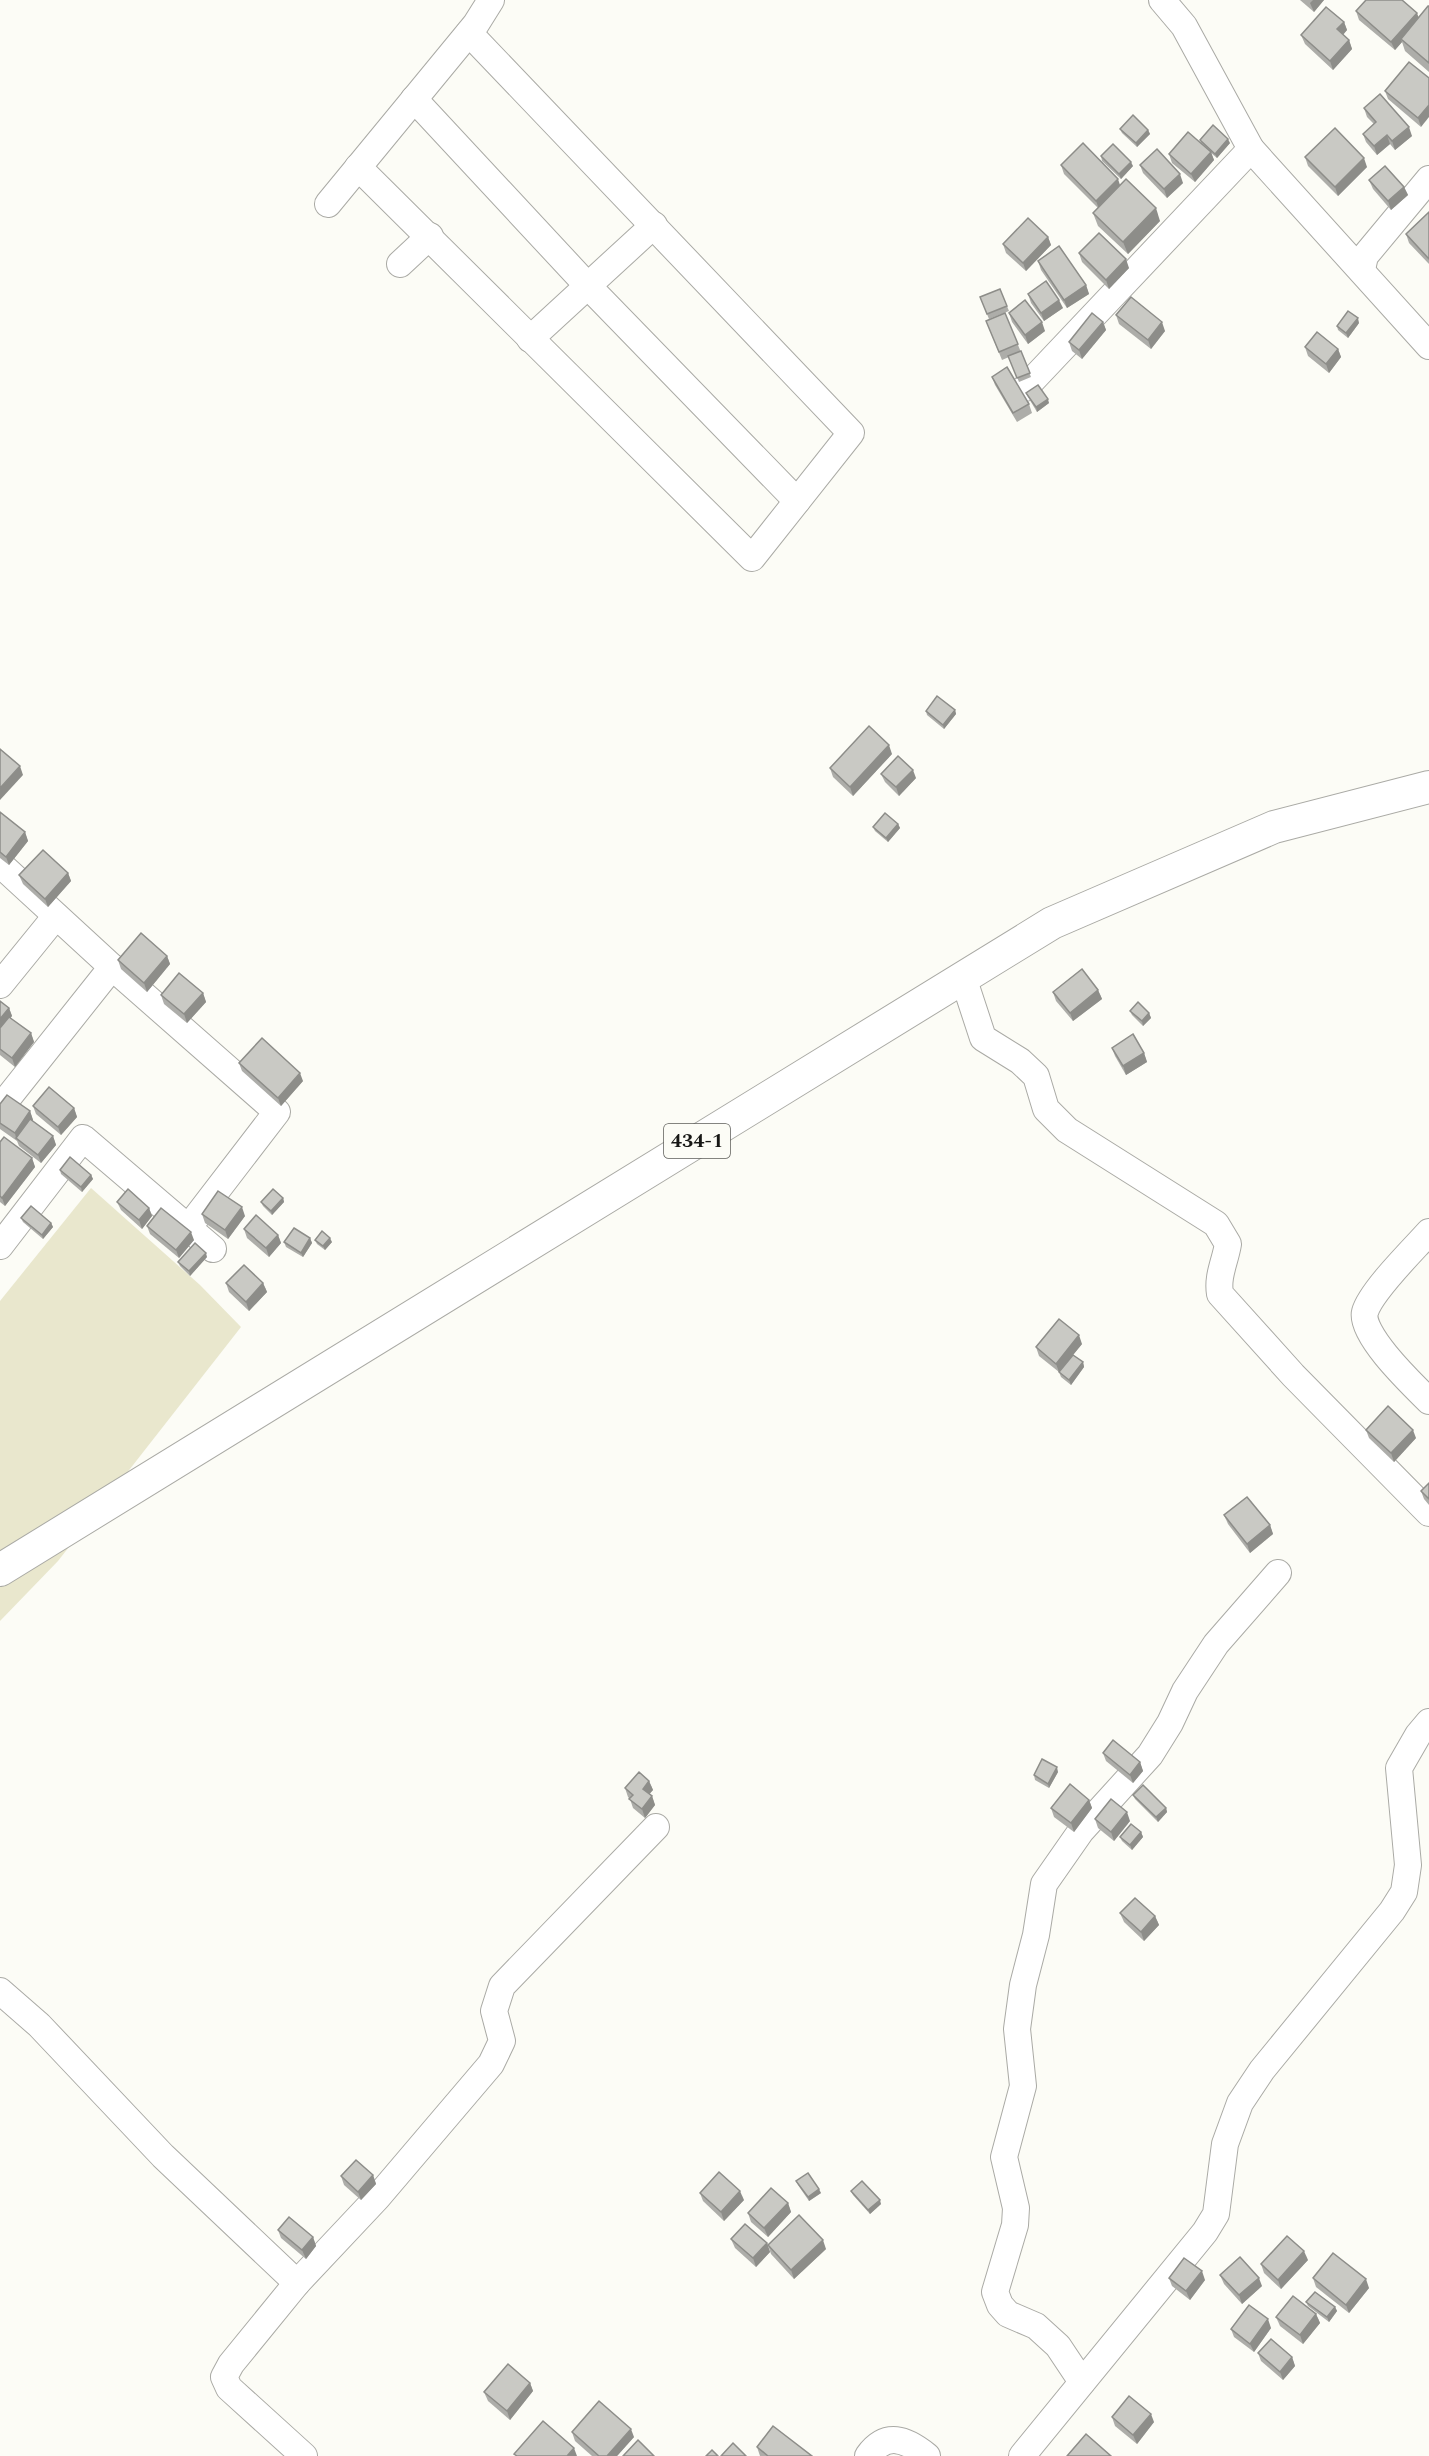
<svg xmlns="http://www.w3.org/2000/svg" width="1429" height="2456" viewBox="0 0 1429 2456" font-family="Spectral,serif">
<style>
.green{fill:#e9e7cd}
.lines{fill:none;stroke-linecap:round;stroke-linejoin:round}
.minor-casing{stroke:#aaaaa5;stroke-width:28}
.major-casing{stroke:#aaaaa5;stroke-width:34}
.minor{stroke:#fff;stroke-width:26}
.major{stroke:#fff;stroke-width:32}
.wall{fill:#adada9}
.shaded-wall{fill:#8d8d89}
.building{fill:#c9c9c4;stroke:#8d8d89;stroke-width:1.5}
.labels{text-anchor:middle;dominant-baseline:central;stroke-width:6;stroke-linejoin:round;paint-order:stroke}
.shield{fill:#fcfcf6;stroke:#5c5c58;stroke-width:1.5}
.shield-label{font-size:20px;font-weight:bold;fill:#171715}
</style>
<rect width="100%" height="100%" fill="#fcfcf6"/>
<!-- green -->
<polygon class="green" points="91,1188 200,1285 241,1327 58,1561 0,1621 0,1301"/>
<g class="lines">
<!-- minor casing -->
<g class="minor-casing">
<g id="minor">
<polyline points="1162,0 1184,26 1251,149 1429,346"/>
<polyline points="414,99 586,284 797,501"/>
<polyline points="358,167 752,558 851,433 469,33"/>
<polyline points="328,204 476,24 491,0"/>
<polyline points="400,264 430,236"/>
<polyline points="1362,269 1365,256 1429,179"/>
<polyline points="530,339 654,225"/>
<polyline points="1025,388 1251,149"/>
<polyline points="0,864 112,967 277,1112 188,1228"/>
<path d="M 963,977 L 983,1038 L 1020,1061 L 1036,1076 L 1046,1109 L 1067,1130 L 1216,1224 L 1228,1244 C 1225,1262 1217,1276 1220,1294 L 1293,1375 L 1429,1513"/>
<polyline points="0,985 56,916"/>
<polyline points="0,1108 112,967"/>
<path d="M 1429,1232 C 1413,1250 1371,1291 1365,1312 C 1359,1334 1414,1386 1429,1401"/>
<polyline points="0,1246 83,1138 213,1249"/>
<polyline points="0,1991 39,2025 163,2156 297,2283"/>
<polyline points="1082,2382 1058,2346 1036,2326 1008,2314 1000,2305 995,2292 1015,2225 1016,2208 1004,2157 1023,2086 1017,2029 1023,1985 1036,1935 1044,1884 1081,1831 1150,1755 1170,1723 1185,1691 1216,1644 1278,1573"/>
<polyline points="304,2456 229,2388 224,2377 231,2364 297,2283 377,2198 491,2064 502,2041 494,2011 502,1986 656,1827"/>
<path d="M 868,2456 C 886,2431 906,2439 927,2456"/>
<polyline points="1022,2456 1205,2232 1216,2214 1225,2144 1240,2103 1262,2070 1392,1911 1404,1892 1408,1865 1399,1768 1418,1735 1429,1722"/>
</g>
</g>
<!-- major casing -->
<g class="major-casing">
<polyline id="major" points="0,1570 1052,923 1274,827 1429,787"/>
</g>
<!-- minor -->
<use href="#minor" class="minor"/>
<!-- major -->
<use href="#major" class="major"/>
</g>
<!-- wall -->
<g class="wall">
<polygon points="1300,0 1324,0 1314,12"/>
<polygon points="1429,6 1429,72 1405,51 1402,42 1395,50 1359,20 1356,11 1419,17"/>
<polygon points="1344,22 1347,30 1343,35 1349,40 1352,49 1333,70 1305,44 1301,35"/>
<polygon points="1409,62 1421,127 1388,99 1385,91"/>
<polygon points="1364,108 1412,136 1395,150 1390,144 1377,155 1366,142 1363,134 1374,124 1367,117"/>
<polygon points="1120,129 1148,130 1150,134 1137,147 1122,133"/>
<polygon points="1200,140 1230,143 1217,158 1211,153 1214,160 1195,182 1172,163 1169,154 1201,143"/>
<polygon points="1101,156 1133,166 1121,179 1102,161"/>
<polygon points="1305,157 1367,167 1338,196 1308,166"/>
<polygon points="1061,165 1120,185 1160,221 1128,254 1098,226 1093,213 1098,208 1064,174"/>
<polygon points="1140,165 1183,183 1167,198 1143,173"/>
<polygon points="1369,180 1404,187 1408,195 1391,210 1373,189"/>
<polygon points="1429,212 1429,264 1409,243 1406,234"/>
<polygon points="1048,237 1051,245 1026,271 1006,253 1003,244"/>
<polygon points="1079,253 1129,268 1109,289 1082,262"/>
<polygon points="1038,261 1086,285 1089,294 1067,308 1041,270"/>
<polygon points="1000,289 1009,311 989,319 980,297"/>
<polygon points="1028,294 1063,308 1044,321 1031,303"/>
<polygon points="1005,313 1031,377 1019,382 1009,357 1002,360 986,321"/>
<polygon points="1009,313 1045,331 1028,344 1012,322"/>
<polygon points="1116,315 1165,331 1151,349 1119,324"/>
<polygon points="1103,322 1106,330 1082,359 1072,351 1069,342"/>
<polygon points="1359,323 1348,338 1338,330 1337,326"/>
<polygon points="1305,347 1338,349 1341,357 1329,373 1308,356"/>
<polygon points="992,377 1029,404 1032,413 1017,422 995,385"/>
<polygon points="1026,393 1049,403 1037,412 1028,397"/>
<polygon points="955,710 956,714 944,729 927,715 926,711"/>
<polygon points="892,754 853,796 833,777 830,768"/>
<polygon points="881,774 916,778 899,796 885,782"/>
<polygon points="0,812 25,832 28,841 9,865 0,858"/>
<polygon points="898,824 900,828 888,842 875,831 873,827"/>
<polygon points="68,873 71,881 48,907 23,884 19,875"/>
<polygon points="167,956 170,964 147,992 121,969 118,960"/>
<polygon points="1098,990 1102,999 1073,1021 1056,1001 1053,992"/>
<polygon points="203,993 206,1002 187,1023 164,1004 161,995"/>
<polygon points="0,1001 9,1008 12,1016 10,1018 31,1033 34,1042 15,1067 0,1055"/>
<polygon points="1130,1011 1149,1013 1151,1018 1143,1026 1132,1015"/>
<polygon points="1112,1048 1144,1053 1147,1062 1126,1075 1115,1056"/>
<polygon points="239,1063 303,1081 281,1106 242,1071"/>
<polygon points="0,1104 30,1111 33,1120 32,1121 53,1136 56,1145 41,1163 19,1146 17,1141 0,1129"/>
<polygon points="33,1106 74,1108 77,1117 61,1135 36,1114"/>
<polygon points="0,1142 32,1158 35,1167 5,1206 0,1202"/>
<polygon points="60,1170 91,1175 93,1179 82,1192 61,1174"/>
<polygon points="283,1198 284,1202 272,1215 263,1206 261,1202"/>
<polygon points="117,1202 149,1208 152,1216 142,1229 121,1210"/>
<polygon points="202,1214 245,1216 228,1239 205,1223"/>
<polygon points="21,1218 51,1223 53,1227 43,1239 23,1222"/>
<polygon points="147,1226 194,1240 179,1258 150,1234"/>
<polygon points="244,1229 278,1235 281,1243 269,1257 247,1238"/>
<polygon points="310,1238 312,1243 303,1257 286,1247 284,1242"/>
<polygon points="315,1240 332,1242 325,1250 317,1244"/>
<polygon points="207,1257 190,1276 180,1266 178,1262"/>
<polygon points="226,1283 263,1283 267,1292 249,1311 229,1292"/>
<polygon points="1082,1344 1073,1355 1083,1362 1084,1367 1071,1385 1061,1377 1059,1372 1039,1356 1036,1347"/>
<polygon points="1366,1430 1416,1438 1394,1462 1369,1438"/>
<polygon points="1429,1483 1429,1505 1424,1499 1421,1491"/>
<polygon points="1224,1515 1270,1525 1273,1534 1250,1553 1228,1524"/>
<polygon points="1103,1753 1140,1762 1143,1771 1133,1783 1106,1761"/>
<polygon points="1058,1772 1049,1788 1035,1780 1034,1775"/>
<polygon points="649,1781 653,1790 649,1794 652,1796 655,1805 645,1818 633,1808 630,1799 628,1797 625,1788"/>
<polygon points="1133,1795 1166,1808 1167,1812 1158,1822 1135,1799"/>
<polygon points="1089,1800 1092,1808 1074,1832 1054,1817 1051,1808"/>
<polygon points="1095,1819 1130,1821 1114,1841 1098,1828"/>
<polygon points="1141,1832 1143,1837 1132,1850 1122,1841 1120,1837"/>
<polygon points="1120,1913 1155,1916 1159,1925 1144,1941 1124,1922"/>
<polygon points="373,2175 376,2184 361,2200 344,2185 341,2176"/>
<polygon points="796,2181 821,2193 809,2201 798,2185"/>
<polygon points="851,2191 881,2204 870,2214 853,2195"/>
<polygon points="700,2193 744,2200 724,2221 703,2201"/>
<polygon points="788,2203 791,2212 768,2237 751,2222 748,2213"/>
<polygon points="278,2230 313,2237 316,2246 306,2259 281,2238"/>
<polygon points="731,2239 767,2243 770,2252 756,2267 735,2248"/>
<polygon points="768,2245 826,2249 794,2279 771,2254"/>
<polygon points="1308,2260 1281,2289 1264,2273 1261,2264"/>
<polygon points="1220,2275 1262,2286 1242,2304 1224,2284"/>
<polygon points="1169,2278 1205,2280 1190,2300 1172,2286"/>
<polygon points="1313,2278 1369,2288 1349,2313 1316,2287"/>
<polygon points="1306,2302 1335,2307 1337,2311 1329,2322 1308,2306"/>
<polygon points="1316,2314 1320,2323 1303,2344 1280,2326 1276,2317"/>
<polygon points="1271,2328 1254,2352 1234,2337 1231,2329"/>
<polygon points="1258,2353 1292,2357 1295,2366 1283,2380 1261,2361"/>
<polygon points="530,2383 533,2391 510,2420 488,2401 484,2392"/>
<polygon points="1112,2417 1154,2422 1137,2444 1115,2426"/>
<polygon points="572,2432 634,2437 617,2456 592,2456 575,2441"/>
<polygon points="757,2447 812,2456 760,2456"/>
</g>
<!-- shaded-wall -->
<g class="shaded-wall">
<polygon points="1313,0 1324,0 1314,12 1310,3"/>
<polygon points="1417,13 1420,21 1401,39 1402,42 1395,50 1391,42"/>
<polygon points="1344,22 1347,30 1340,38 1337,29"/>
<polygon points="1349,40 1352,49 1333,70 1330,61"/>
<polygon points="1429,105 1429,117 1421,127 1418,118"/>
<polygon points="1409,127 1412,136 1395,150 1392,141"/>
<polygon points="1148,130 1150,134 1137,147 1136,143"/>
<polygon points="1387,135 1390,144 1377,155 1374,146"/>
<polygon points="1228,139 1230,143 1217,158 1215,154"/>
<polygon points="1211,152 1214,160 1195,182 1191,174"/>
<polygon points="1364,158 1367,167 1338,196 1335,187"/>
<polygon points="1131,162 1133,166 1121,179 1119,174"/>
<polygon points="1180,174 1183,183 1167,198 1164,189"/>
<polygon points="1118,179 1121,188 1099,209 1096,201"/>
<polygon points="1404,187 1408,195 1391,210 1388,201"/>
<polygon points="1156,208 1160,221 1128,254 1123,242"/>
<polygon points="1048,237 1051,245 1026,271 1023,263"/>
<polygon points="1126,259 1129,268 1109,289 1106,280"/>
<polygon points="1086,285 1089,294 1067,308 1064,300"/>
<polygon points="1059,300 1063,308 1044,321 1041,313"/>
<polygon points="1358,318 1359,323 1348,338 1346,333"/>
<polygon points="1042,322 1045,331 1028,344 1025,335"/>
<polygon points="1103,322 1106,330 1082,359 1079,350"/>
<polygon points="1162,322 1165,331 1151,349 1148,340"/>
<polygon points="1338,349 1341,357 1329,373 1326,364"/>
<polygon points="1048,399 1049,403 1037,412 1036,407"/>
<polygon points="955,710 956,714 944,729 943,725"/>
<polygon points="889,745 892,754 853,796 850,787"/>
<polygon points="20,766 23,775 0,800 0,788"/>
<polygon points="913,770 916,778 899,796 896,787"/>
<polygon points="898,824 900,828 888,842 886,838"/>
<polygon points="25,832 28,841 9,865 6,857"/>
<polygon points="68,873 71,881 48,907 45,899"/>
<polygon points="167,956 170,964 147,992 144,983"/>
<polygon points="1098,990 1102,999 1073,1021 1070,1013"/>
<polygon points="203,993 206,1002 187,1023 184,1014"/>
<polygon points="9,1008 12,1016 0,1031 0,1019"/>
<polygon points="1149,1013 1151,1018 1143,1026 1142,1021"/>
<polygon points="31,1033 34,1042 15,1067 12,1058"/>
<polygon points="1144,1053 1147,1062 1126,1075 1123,1066"/>
<polygon points="300,1073 303,1081 281,1106 278,1098"/>
<polygon points="74,1108 77,1117 61,1135 58,1127"/>
<polygon points="30,1111 33,1120 19,1140 16,1138 15,1133"/>
<polygon points="53,1136 56,1145 41,1163 38,1155"/>
<polygon points="32,1158 35,1167 5,1206 2,1198"/>
<polygon points="91,1175 93,1179 82,1192 81,1187"/>
<polygon points="283,1198 284,1202 272,1215 271,1211"/>
<polygon points="242,1207 245,1216 228,1239 225,1230"/>
<polygon points="149,1208 152,1216 142,1229 139,1220"/>
<polygon points="51,1223 53,1227 43,1239 42,1235"/>
<polygon points="191,1232 194,1240 179,1258 176,1250"/>
<polygon points="278,1235 281,1243 269,1257 266,1248"/>
<polygon points="310,1238 312,1243 303,1257 301,1253"/>
<polygon points="330,1238 332,1242 325,1250 323,1246"/>
<polygon points="206,1253 207,1257 190,1276 189,1271"/>
<polygon points="263,1283 267,1292 249,1311 246,1302"/>
<polygon points="1079,1335 1082,1344 1059,1372 1056,1364"/>
<polygon points="1083,1362 1084,1367 1071,1385 1069,1380"/>
<polygon points="1413,1430 1416,1438 1394,1462 1391,1453"/>
<polygon points="1270,1525 1273,1534 1250,1553 1247,1544"/>
<polygon points="1140,1762 1143,1771 1133,1783 1130,1775"/>
<polygon points="1057,1767 1058,1772 1049,1788 1048,1784"/>
<polygon points="649,1781 653,1790 646,1798 643,1789"/>
<polygon points="652,1796 655,1805 645,1818 642,1809"/>
<polygon points="1089,1800 1092,1808 1074,1832 1071,1823"/>
<polygon points="1166,1808 1167,1812 1158,1822 1156,1817"/>
<polygon points="1127,1812 1130,1821 1114,1841 1111,1832"/>
<polygon points="1141,1832 1143,1837 1132,1850 1130,1845"/>
<polygon points="1155,1916 1159,1925 1144,1941 1141,1932"/>
<polygon points="373,2175 376,2184 361,2200 358,2192"/>
<polygon points="819,2189 821,2193 809,2201 808,2197"/>
<polygon points="740,2191 744,2200 724,2221 721,2212"/>
<polygon points="880,2200 881,2204 870,2214 868,2210"/>
<polygon points="788,2203 791,2212 768,2237 764,2228"/>
<polygon points="313,2237 316,2246 306,2259 302,2250"/>
<polygon points="823,2240 826,2249 794,2279 791,2270"/>
<polygon points="767,2243 770,2252 756,2267 753,2258"/>
<polygon points="1304,2251 1308,2260 1281,2289 1278,2280"/>
<polygon points="1202,2271 1205,2280 1190,2300 1186,2291"/>
<polygon points="1259,2278 1262,2286 1242,2304 1239,2295"/>
<polygon points="1366,2279 1369,2288 1349,2313 1346,2305"/>
<polygon points="1335,2307 1337,2311 1329,2322 1327,2317"/>
<polygon points="1316,2314 1320,2323 1303,2344 1300,2335"/>
<polygon points="1268,2319 1271,2328 1254,2352 1250,2344"/>
<polygon points="1292,2357 1295,2366 1283,2380 1280,2372"/>
<polygon points="530,2383 533,2391 510,2420 507,2411"/>
<polygon points="1151,2414 1154,2422 1137,2444 1133,2435"/>
<polygon points="631,2429 634,2437 617,2456 607,2456"/>
<polygon points="574,2448 577,2456 567,2456"/>
</g>
<!-- building -->
<g class="building">
<polygon points="1366,0 1402,0 1417,13 1391,42 1356,11"/>
<polygon points="1428,6 1429,6 1429,63 1401,39"/>
<polygon points="1326,7 1344,22 1337,29 1349,40 1330,61 1301,35"/>
<polygon points="1409,62 1429,78 1429,105 1418,118 1385,91"/>
<polygon points="1380,94 1409,127 1392,141 1387,135 1374,146 1363,134 1376,122 1364,108"/>
<polygon points="1133,115 1148,130 1136,143 1120,129"/>
<polygon points="1213,125 1228,139 1215,154 1200,140"/>
<polygon points="1335,128 1364,158 1335,187 1305,157"/>
<polygon points="1188,132 1211,152 1191,174 1169,154"/>
<polygon points="1083,143 1118,179 1096,201 1061,165"/>
<polygon points="1113,144 1131,162 1119,174 1101,156"/>
<polygon points="1157,149 1180,174 1164,189 1140,165"/>
<polygon points="1385,166 1404,187 1388,201 1369,180"/>
<polygon points="1126,179 1156,208 1123,242 1093,213"/>
<polygon points="1429,212 1429,259 1406,234"/>
<polygon points="1028,218 1048,237 1023,263 1003,244"/>
<polygon points="1099,233 1126,259 1106,280 1079,253"/>
<polygon points="1059,246 1086,285 1064,300 1038,261"/>
<polygon points="1046,281 1059,300 1041,313 1028,294"/>
<polygon points="1000,289 1007,306 987,314 980,297"/>
<polygon points="1131,297 1162,322 1148,340 1116,315"/>
<polygon points="1025,300 1042,322 1025,335 1009,313"/>
<polygon points="1348,311 1358,318 1346,333 1337,326"/>
<polygon points="1005,313 1018,344 999,352 986,321"/>
<polygon points="1092,313 1103,322 1079,350 1069,342"/>
<polygon points="1317,332 1338,349 1326,364 1305,347"/>
<polygon points="1021,351 1030,373 1017,378 1008,356"/>
<polygon points="1007,367 1029,404 1013,413 992,377"/>
<polygon points="1038,385 1048,399 1036,407 1026,393"/>
<polygon points="937,696 955,710 943,725 926,711"/>
<polygon points="869,726 889,745 850,787 830,768"/>
<polygon points="0,749 20,766 0,788"/>
<polygon points="898,756 913,770 896,787 881,774"/>
<polygon points="0,812 25,832 6,857 0,852"/>
<polygon points="885,813 898,824 886,838 873,827"/>
<polygon points="43,850 68,873 45,899 19,875"/>
<polygon points="141,933 167,956 144,983 118,960"/>
<polygon points="1082,969 1098,990 1070,1013 1053,992"/>
<polygon points="179,973 203,993 184,1014 161,995"/>
<polygon points="0,1001 9,1008 0,1019"/>
<polygon points="1138,1002 1149,1013 1142,1021 1130,1011"/>
<polygon points="9,1017 31,1033 12,1058 0,1049 0,1028"/>
<polygon points="1133,1034 1144,1053 1123,1066 1112,1048"/>
<polygon points="262,1038 300,1073 278,1098 239,1063"/>
<polygon points="49,1087 74,1108 58,1127 33,1106"/>
<polygon points="7,1095 30,1111 15,1133 0,1123 0,1104"/>
<polygon points="30,1119 53,1136 38,1155 16,1138"/>
<polygon points="4,1137 32,1158 2,1198 0,1196 0,1142"/>
<polygon points="70,1157 91,1175 81,1187 60,1170"/>
<polygon points="128,1189 149,1208 139,1220 117,1202"/>
<polygon points="273,1189 283,1198 271,1211 261,1202"/>
<polygon points="218,1191 242,1207 225,1230 202,1214"/>
<polygon points="31,1206 51,1223 42,1235 21,1218"/>
<polygon points="161,1208 191,1232 176,1250 147,1226"/>
<polygon points="256,1215 278,1235 266,1248 244,1229"/>
<polygon points="294,1228 310,1238 301,1253 284,1242"/>
<polygon points="322,1231 330,1238 323,1246 315,1240"/>
<polygon points="195,1243 206,1253 189,1271 178,1262"/>
<polygon points="244,1265 263,1283 246,1302 226,1283"/>
<polygon points="1059,1319 1079,1335 1056,1364 1036,1347"/>
<polygon points="1073,1355 1083,1362 1069,1380 1059,1372"/>
<polygon points="1388,1406 1413,1430 1391,1453 1366,1430"/>
<polygon points="1429,1483 1429,1499 1421,1491"/>
<polygon points="1247,1497 1270,1525 1247,1544 1224,1515"/>
<polygon points="1113,1740 1140,1762 1130,1775 1103,1753"/>
<polygon points="1042,1759 1057,1767 1048,1784 1034,1775"/>
<polygon points="639,1772 649,1781 643,1789 652,1796 642,1809 629,1799 633,1795 625,1788"/>
<polygon points="1070,1784 1089,1800 1071,1823 1051,1808"/>
<polygon points="1143,1785 1166,1808 1156,1817 1133,1795"/>
<polygon points="1111,1799 1127,1812 1111,1832 1095,1819"/>
<polygon points="1131,1824 1141,1832 1130,1845 1120,1837"/>
<polygon points="1135,1898 1155,1916 1141,1932 1120,1913"/>
<polygon points="356,2160 373,2175 358,2192 341,2176"/>
<polygon points="719,2172 740,2191 721,2212 700,2193"/>
<polygon points="808,2173 819,2189 808,2197 796,2181"/>
<polygon points="862,2181 880,2200 868,2210 851,2191"/>
<polygon points="771,2188 788,2203 764,2228 748,2213"/>
<polygon points="799,2215 823,2240 791,2270 768,2245"/>
<polygon points="289,2217 313,2237 302,2250 278,2230"/>
<polygon points="745,2224 767,2243 753,2258 731,2239"/>
<polygon points="1287,2236 1304,2251 1278,2280 1261,2264"/>
<polygon points="1333,2253 1366,2279 1346,2305 1313,2278"/>
<polygon points="1240,2257 1259,2278 1239,2295 1220,2275"/>
<polygon points="1184,2258 1202,2271 1186,2291 1169,2278"/>
<polygon points="1315,2292 1335,2307 1327,2317 1306,2302"/>
<polygon points="1293,2296 1316,2314 1300,2335 1276,2317"/>
<polygon points="1249,2305 1268,2319 1250,2344 1231,2329"/>
<polygon points="1271,2339 1292,2357 1280,2372 1258,2353"/>
<polygon points="508,2364 530,2383 507,2411 484,2392"/>
<polygon points="1129,2396 1151,2414 1133,2435 1112,2417"/>
<polygon points="599,2401 631,2429 607,2456 599,2456 572,2432"/>
<polygon points="543,2421 574,2448 567,2456 517,2456 514,2454"/>
<polygon points="773,2426 812,2456 768,2456 757,2447"/>
<polygon points="1086,2434 1111,2456 1067,2456"/>
<polygon points="638,2440 654,2456 623,2456"/>
<polygon points="733,2443 746,2456 721,2456"/>
<polygon points="712,2450 718,2456 706,2456"/>
</g>
<g class="labels">
<!-- shield labels -->
<rect class="shield" x="664" y="1124" width="66" height="34" rx="4.5"/>
<g class="shield-label">
<text x="697" y="1141">434-1</text>
</g>
</g>
</svg>
